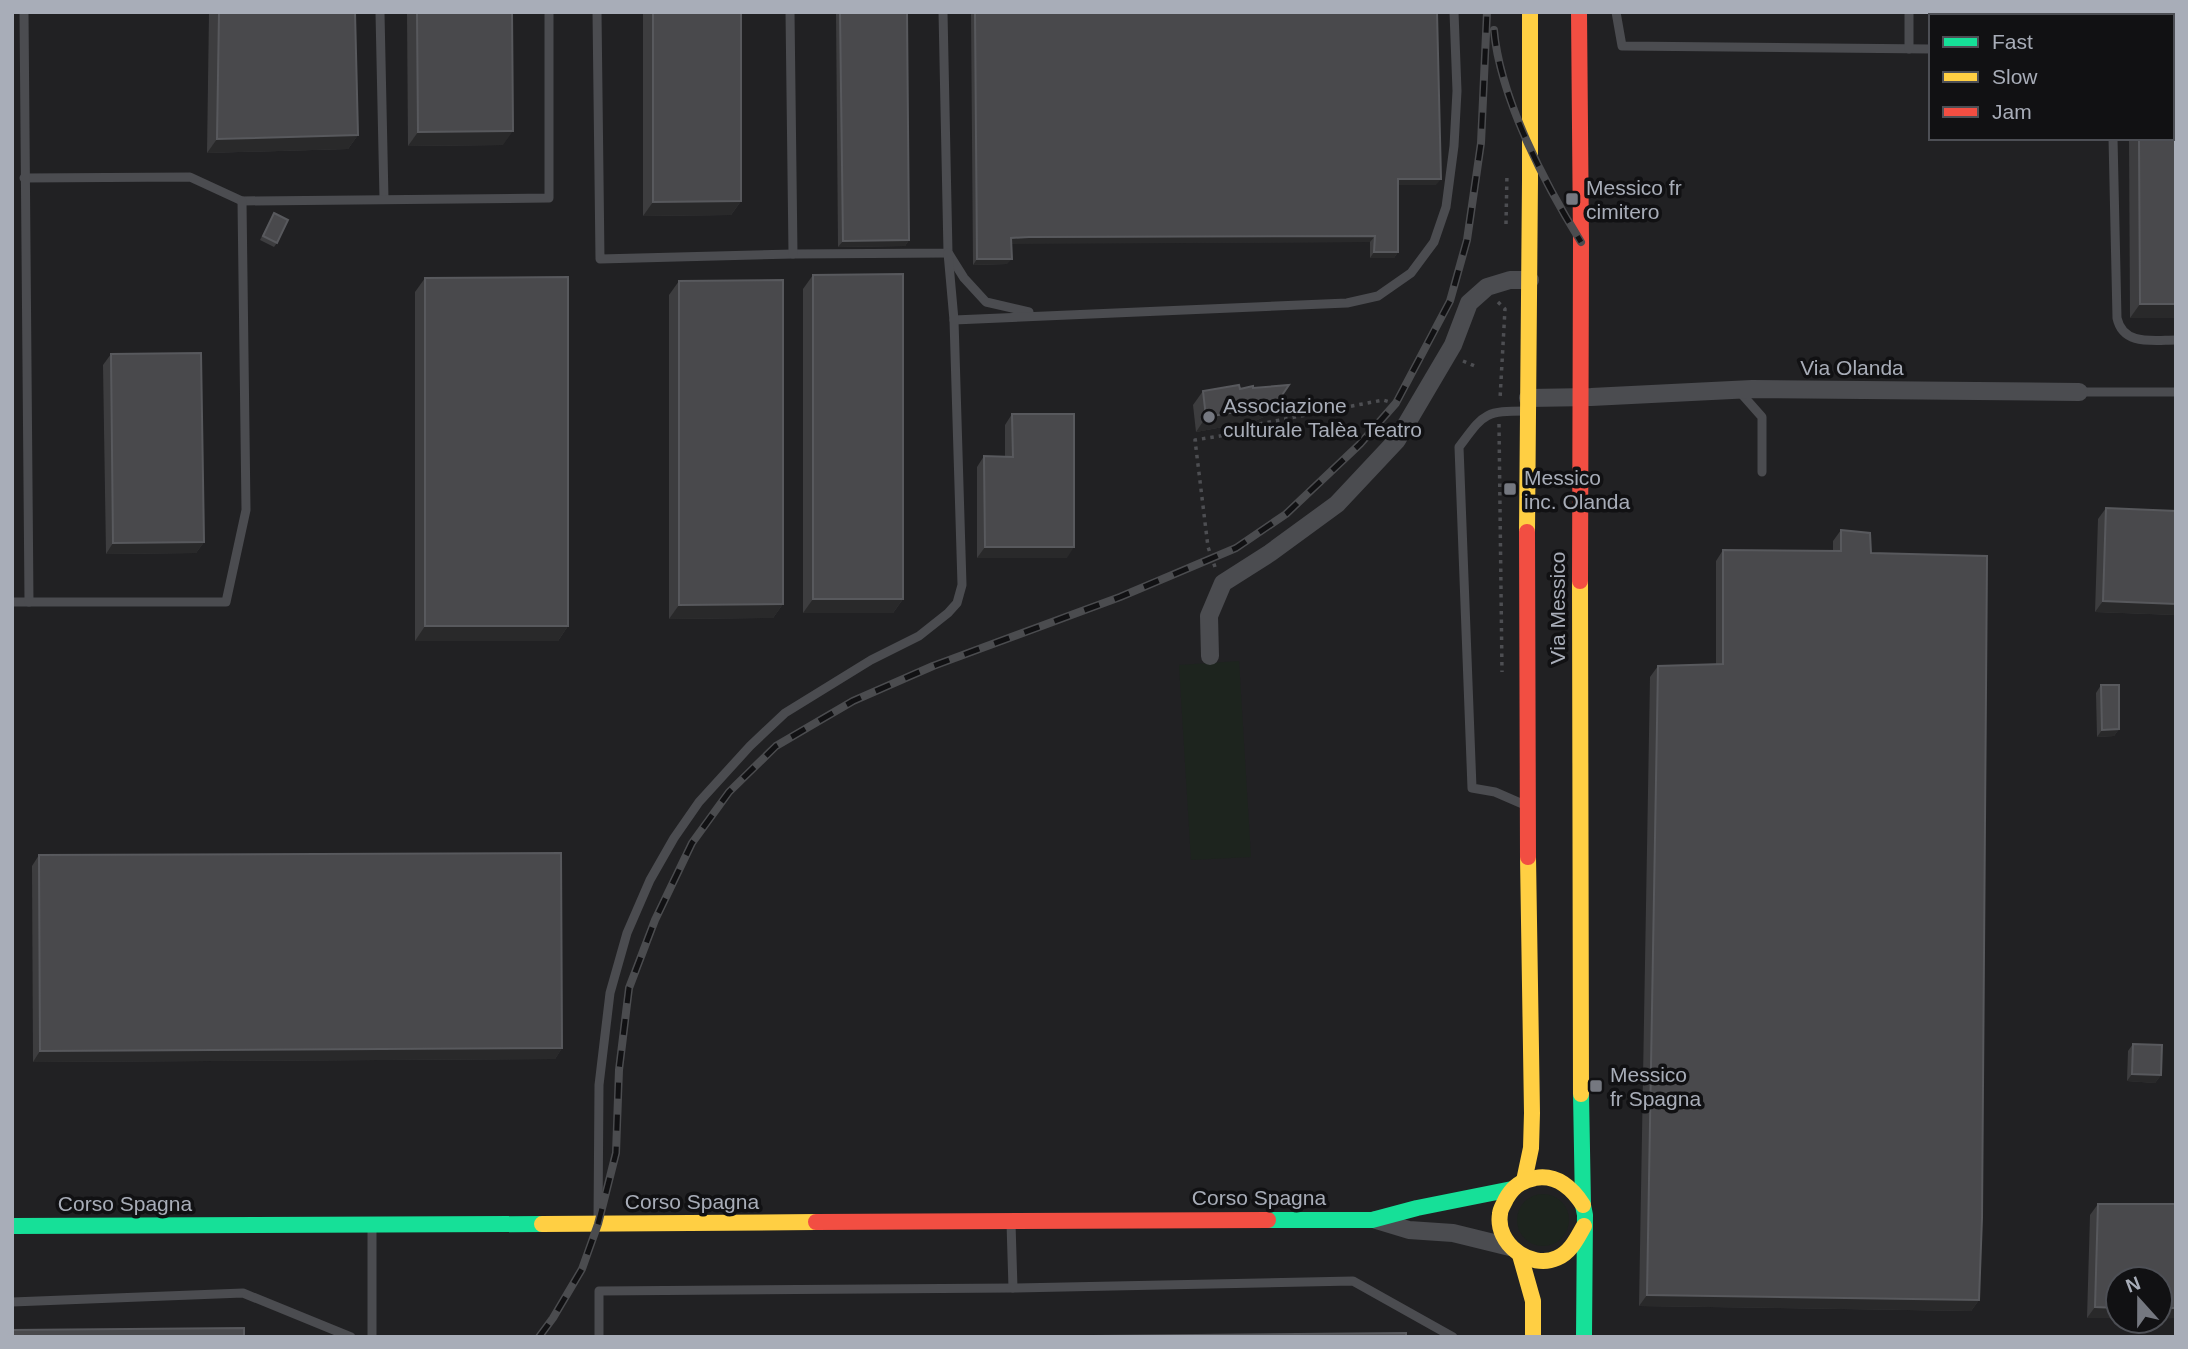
<svg xmlns="http://www.w3.org/2000/svg" width="2188" height="1349" viewBox="0 0 2188 1349" font-family="Arial,sans-serif">
<style>
.built{fill:#212123;fill-rule:evenodd}
.green{fill:#1d241e}
.lines{fill:none;stroke-linecap:round;stroke-linejoin:round}
.path{stroke:#4d4e52;stroke-width:3.5;stroke-dasharray:3.5 5;stroke-linecap:butt}
.lane{stroke:#4b4c50;stroke-width:9}
.street{stroke:#4b4c50;stroke-width:18}
.fast{stroke:#16e098;stroke-width:16}
.slow{stroke:#ffcf43;stroke-width:16}
.jam{stroke:#f24e42;stroke-width:16}
.rail-casing{stroke:#4b4c4f;stroke-width:8}
.rail{stroke:#111113;stroke-width:5;stroke-dasharray:16;stroke-linecap:butt}
.wall{fill:#3d3d3f}
.shaded-wall{fill:#29292a}
.building{fill:#49494c;stroke:#58595d;stroke-width:2}
.poi-dot{fill:#757880;stroke:#111113;stroke-width:2.5}
.labels{text-anchor:middle;dominant-baseline:central;stroke-width:7;stroke-linejoin:round;paint-order:stroke}
.poi-label{font-size:21px;fill:#a8adb8;stroke:#111113;text-anchor:start}
.street-label{font-size:21px;fill:#a8adb8;stroke:#111113}
</style>
<rect width="100%" height="100%" fill="#171717"/>
<!-- built -->
<path class="built" d="M 12,12 L 2176,12 L 2176,1337 L 12,1337 ZM 1931,16 L 2172,16 L 2172,138 L 1931,138 ZM 2118,1279 L 2160,1279 L 2160,1321 L 2118,1321 Z"/>
<!-- green -->
<g class="green">
<polygon points="1239,661 1251,857 1191,860 1179,665"/>
<circle cx="1543" cy="1220" r="26"/>
</g>
<g class="lines">
<!-- path -->
<g class="path">
<polyline points="1506,224 1507,173"/>
<polyline points="1498,302 1505,309 1500,399"/>
<polyline points="1463,361 1477,367"/>
<polyline points="1499,424 1502,672"/>
<polyline points="1215,567 1208,547 1195,440 1232,434 1254,425 1383,400 1400,405"/>
</g>
<!-- lane -->
<g class="lane">
<polyline points="597,12 600,259 793,254 948,253 943,12"/>
<polyline points="790,12 793,254"/>
<polyline points="1616,12 1622,46 1931,49"/>
<polyline points="2111,12 2111,16"/>
<polyline points="380,13 384,199"/>
<polyline points="1909,49 1909,12"/>
<path d="M 2113,138 L 2117,318 C 2123,346 2153,340 2176,340"/>
<polyline points="24,178 190,177 242,201 549,198 549,12"/>
<polyline points="949,254 964,278 986,302 1029,312"/>
<polyline points="954,320 1347,303 1378,296 1411,273 1434,242 1446,207 1454,146 1457,91 1454,12"/>
<polyline points="1739,391 1762,417 1762,472"/>
<polyline points="2079,392 2176,392"/>
<polyline points="12,602 29,602 24,12"/>
<polyline points="29,602 226,602 246,510 242,201"/>
<path d="M 1525,805 L 1495,792 L 1472,788 L 1459,447 C 1484,414 1483,411 1526,411"/>
<polyline points="598,1221 599,1085 610,993 627,933 650,880 674,838 699,802 750,746 785,713 871,660 919,636 948,613 957,603 962,585 954,320 948,253"/>
<polyline points="1011,1223 1013,1288"/>
<polyline points="372,1227 372,1337"/>
<polyline points="12,1302 243,1293 351,1337"/>
<polyline points="599,1337 599,1291 1013,1288 1353,1281 1453,1337"/>
</g>
<!-- street -->
<g class="street">
<polyline points="1528,398 1591,397 1752,389 2079,392"/>
<polyline points="1210,656 1209,616 1223,583 1270,553 1337,504 1397,440 1453,345 1469,303 1487,287 1510,280 1530,280"/>
<polyline points="1376,1220 1409,1230 1453,1233 1510,1247"/>
</g>
<!-- fast -->
<g class="fast">
<polyline points="1581,1094 1583,1205 1585,1215 1584,1337"/>
<polyline points="1268,1220 1372,1220 1417,1208 1512,1189"/>
<polyline points="12,1226 542,1224"/>
</g>
<!-- slow -->
<g class="slow">
<polyline points="1527,532 1530,180 1530,12"/>
<polyline points="1580,581 1581,1094"/>
<polyline points="1524,1181 1531,1148 1532,1113 1528,857"/>
<path d="M 1583,1205 C 1572,1188 1557,1174 1535,1178 C 1522,1180 1512,1188 1506,1199 C 1504,1204 1500,1209 1500,1214 C 1495,1243 1530,1270 1557,1258 C 1571,1252 1577,1238 1584,1226"/>
<polyline points="542,1224 816,1222"/>
<polyline points="1520,1255 1533,1301 1533,1337"/>
</g>
<!-- jam -->
<g class="jam">
<polyline points="1579,12 1581,242 1580,581"/>
<polyline points="1527,532 1528,857"/>
<polyline points="816,1222 1268,1220"/>
</g>
<!-- rail casing -->
<g class="rail-casing">
<g id="rail">
<path d="M 1494,30 C 1500,98 1545,184 1581,242"/>
<polyline points="539,1337 553,1318 582,1269 598,1224 616,1153 619,1070 629,988 655,920 692,843 729,792 776,746 853,701 933,666 1120,597 1236,548 1286,514 1360,444 1396,403 1450,301 1467,240 1481,143 1487,12"/>
</g>
</g>
<!-- rail -->
<use href="#rail" class="rail"/>
</g>
<!-- wall -->
<g class="wall">
<polygon points="209,12 355,12 358,135 348,149 207,153"/>
<polygon points="407,12 512,12 503,145 408,146"/>
<polygon points="643,12 741,12 741,201 731,215 643,216"/>
<polygon points="836,12 907,12 909,240 905,246 838,247"/>
<polygon points="971,12 1437,12 1436,185 1398,185 1398,252 1394,258 1370,258 1370,242 1025,243 1011,243 1007,264 973,265"/>
<polygon points="2129,138 2172,138 2176,318 2130,318"/>
<polygon points="274,213 277,243 274,247 260,240"/>
<polygon points="813,275 903,599 893,613 803,613 803,289"/>
<polygon points="425,278 568,626 558,641 415,641 415,292"/>
<polygon points="679,281 783,604 773,618 669,619 669,295"/>
<polygon points="111,354 204,542 196,553 106,554 103,365"/>
<polygon points="1240,389 1268,415 1255,421 1196,432 1193,405 1203,391"/>
<polygon points="1012,414 1067,558 977,558 977,467 984,456 1005,457 1005,425"/>
<polygon points="2106,508 2176,511 2176,615 2095,612 2098,519"/>
<polygon points="1841,530 1871,553 1979,1300 1971,1311 1639,1306 1650,677 1658,666 1716,665 1716,561 1723,550 1833,551 1833,541"/>
<polygon points="2101,685 2119,729 2114,736 2097,737 2096,693"/>
<polygon points="39,855 562,1048 555,1059 33,1062 32,866"/>
<polygon points="2133,1044 2161,1075 2155,1083 2127,1081 2128,1051"/>
<polygon points="2098,1204 2176,1204 2175,1319 2118,1279 2118,1318 2087,1318 2090,1215"/>
</g>
<!-- shaded-wall -->
<g class="shaded-wall">
<polygon points="513,131 503,145 408,146 418,132"/>
<polygon points="358,135 348,149 207,153 217,139"/>
<polygon points="1398,179 1441,179 1436,185 1394,185"/>
<polygon points="741,201 731,215 643,216 653,202"/>
<polygon points="1375,236 1370,242 1007,244 1011,238"/>
<polygon points="909,240 905,246 838,247 843,241"/>
<polygon points="1374,252 1398,252 1394,258 1370,258"/>
<polygon points="977,259 1012,259 1007,264 973,265"/>
<polygon points="2140,304 2176,304 2176,318 2130,318"/>
<polygon points="1289,385 1268,415 1255,421 1196,432 1206,417"/>
<polygon points="204,542 196,553 106,554 113,543"/>
<polygon points="985,547 1074,547 1067,558 977,558"/>
<polygon points="813,599 903,599 893,613 803,613"/>
<polygon points="2103,601 2176,604 2176,615 2095,612"/>
<polygon points="783,604 773,618 669,619 679,605"/>
<polygon points="425,626 568,626 558,641 415,641"/>
<polygon points="2119,729 2114,736 2097,737 2102,730"/>
<polygon points="562,1048 555,1059 33,1062 40,1051"/>
<polygon points="2132,1074 2161,1075 2155,1083 2127,1081"/>
<polygon points="1647,1295 1979,1300 1971,1311 1639,1306"/>
<polygon points="2095,1307 2118,1308 2118,1318 2087,1318"/>
<polygon points="2160,1308 2176,1308 2176,1318 2160,1319"/>
</g>
<!-- building -->
<g class="building">
<polygon points="219,12 355,12 358,135 217,139"/>
<polygon points="417,12 512,12 513,131 418,132"/>
<polygon points="653,12 741,12 741,201 653,202"/>
<polygon points="840,12 907,12 909,240 843,241"/>
<polygon points="975,12 1437,12 1441,179 1398,179 1398,252 1374,252 1375,236 1029,237 1011,238 1012,259 977,259"/>
<polygon points="2172,81 2176,81 2176,304 2140,304 2139,138 2172,138"/>
<polygon points="274,213 288,220 277,243 263,236"/>
<polygon points="903,274 903,599 813,599 813,275"/>
<polygon points="568,277 568,626 425,626 425,278"/>
<polygon points="783,280 783,604 679,605 679,281"/>
<polygon points="201,353 204,542 113,543 111,354"/>
<polygon points="1239,385 1240,389 1253,386 1253,388 1289,385 1278,401 1265,407 1206,417 1203,391"/>
<polygon points="1012,414 1074,414 1074,547 985,547 984,456 1013,457"/>
<polygon points="2106,508 2176,511 2176,604 2103,601"/>
<polygon points="1841,530 1870,533 1871,553 1987,556 1982,1218 1979,1300 1647,1295 1658,666 1723,664 1723,550 1841,551"/>
<polygon points="2101,685 2119,685 2119,729 2102,730"/>
<polygon points="561,853 562,1048 40,1051 39,855"/>
<polygon points="2133,1044 2162,1045 2161,1075 2132,1074"/>
<polygon points="2098,1204 2176,1204 2176,1308 2160,1308 2160,1279 2118,1279 2118,1308 2095,1307"/>
<polygon points="244,1328 244,1337 12,1337 12,1330"/>
<polygon points="1406,1333 1406,1337 985,1337"/>
</g>
<!-- markers -->
<g class="poi-dot">
<rect x="1565" y="192" width="14" height="14" rx="3.5"/>
<circle cx="1209" cy="417" r="7"/>
<rect x="1503" y="482" width="14" height="14" rx="3.5"/>
<rect x="1589" y="1079" width="14" height="14" rx="3.5"/>
</g>
<g class="labels">
<!-- poi labels -->
<g class="poi-label">
<text x="1586" y="187">Messico fr<tspan x="1586" dy="24">cimitero</tspan></text>
<text x="1223" y="405">Associazione<tspan x="1223" dy="24">culturale Talèa Teatro</tspan></text>
<text x="1524" y="477">Messico<tspan x="1524" dy="24">inc. Olanda</tspan></text>
<text x="1610" y="1074">Messico<tspan x="1610" dy="24">fr Spagna</tspan></text>
</g>
<!-- street labels -->
<g class="street-label">
<text x="1852" y="367">Via Olanda</text>
<text transform="translate(1557 608) rotate(-90)">Via Messico</text>
<text x="1259" y="1197">Corso Spagna</text>
<text x="692" y="1201">Corso Spagna</text>
<text x="125" y="1203">Corso Spagna</text>
</g>
</g>
<!-- border -->
<rect width="2188" height="1349" fill="none" stroke="#a8adb8" stroke-width="28"/>
<!-- legend -->
<rect x="1929" y="14" width="245" height="126" fill="#111113" stroke="#4d4f55" stroke-width="2"/>
<rect x="1943" y="37" width="35" height="10" fill="#16e098" stroke="#4d4f55" stroke-width="2"/>
<text x="1992" y="49" font-size="21" fill="#a8adb8">Fast</text>
<rect x="1943" y="72" width="35" height="10" fill="#ffcf43" stroke="#4d4f55" stroke-width="2"/>
<text x="1992" y="84" font-size="21" fill="#a8adb8">Slow</text>
<rect x="1943" y="107" width="35" height="10" fill="#f24e42" stroke="#4d4f55" stroke-width="2"/>
<text x="1992" y="119" font-size="21" fill="#a8adb8">Jam</text>
<!-- north arrow -->
<g transform="translate(2139 1300) rotate(339)"><circle r="33" fill="#111113" stroke="#4d4f55" stroke-width="2"/>
<path d="M0-5L12 26L0 18L-12 26Z" fill="#757880"/>
<text y="-10" font-size="19" font-weight="bold" text-anchor="middle" fill="#a8adb8">N</text>
</g>
</svg>
